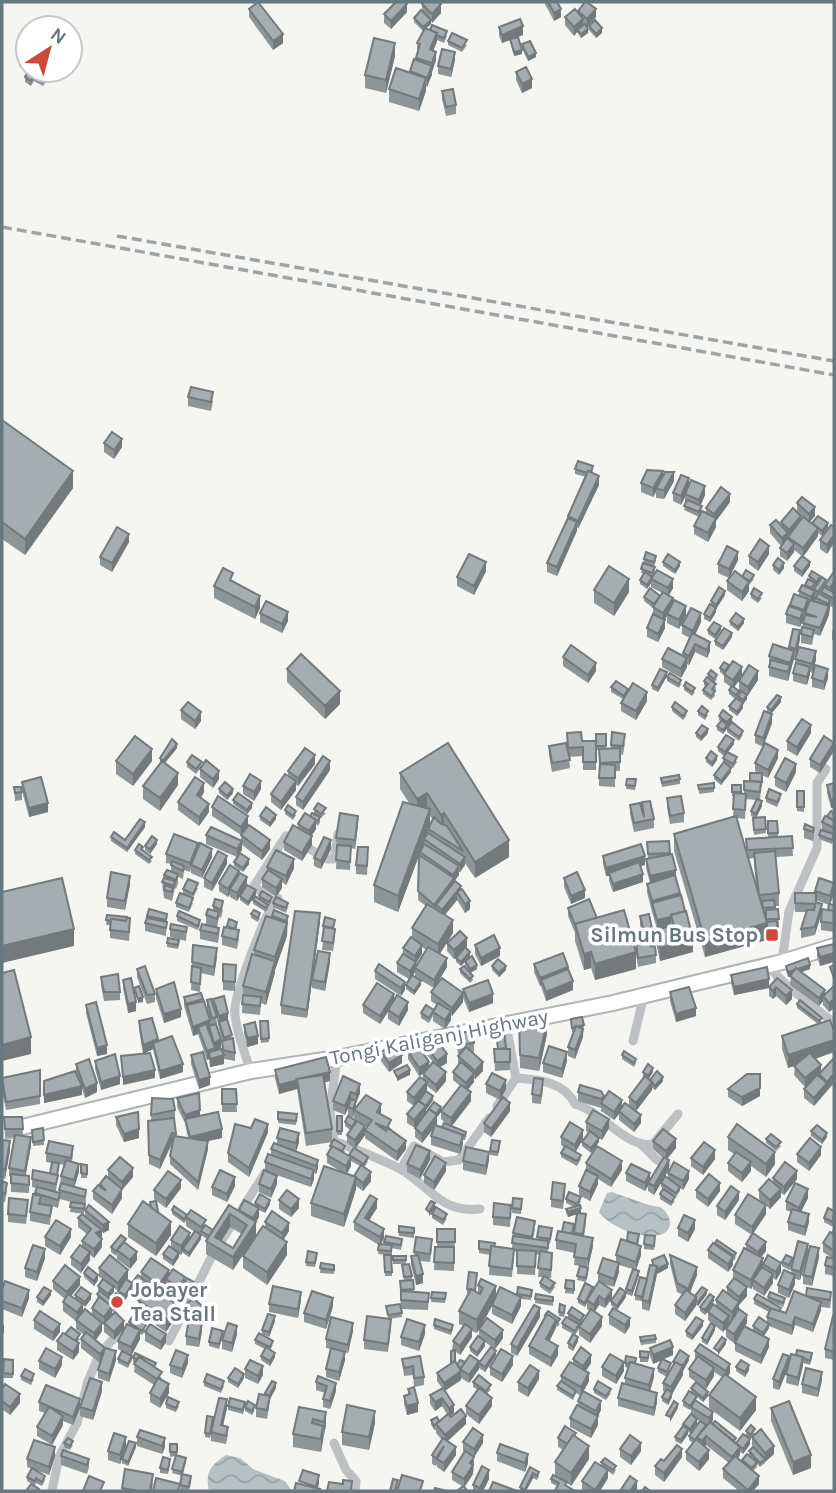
<svg xmlns="http://www.w3.org/2000/svg" width="836" height="1493" viewBox="0 0 836 1493" font-family="Karla,sans-serif">
<style>
.water{fill:url(#water-waves)}
.lines{fill:none;stroke-linecap:round;stroke-linejoin:round}
.primary-casing{stroke:#afb4b6;stroke-width:18}
.street{stroke:#bdc1c3;stroke-width:9}
.primary{stroke:#fff;stroke-width:14}
.rail{stroke:#9da4a7;stroke-width:3.5;stroke-dasharray:10 5;stroke-linecap:butt}
.wall{fill:#8e9597;fill-rule:evenodd}
.shaded-wall{fill:#74797b}
.building{fill:#a5adb0;stroke:#74797b;stroke-width:2;fill-rule:evenodd}
.poi-dot{fill:#cc493c;stroke:#fff;stroke-width:2.5}
.labels{text-anchor:middle;dominant-baseline:central;stroke-width:7;stroke-linejoin:round;paint-order:stroke}
.poi-label{font-size:21px;font-weight:bold;fill:#68787f;stroke:#fff;text-anchor:end}
.street-label{font-size:21px;fill:#68787f;stroke:#fff}
</style>
<defs>
<pattern id="water-waves" width="16" height="10" patternUnits="userSpaceOnUse" patternTransform="scale(1.75)"><rect width="16" height="10" fill="#b5c1c3"/><path d="M0 5q4-4 8 0t8 0" fill="none" stroke="#97a2a4"/></pattern>
</defs>
<rect width="100%" height="100%" fill="#f5f5f2"/>
<!-- water -->
<g class="water">
<path d="M 612,1192 C 624,1196 636,1201 649,1205 C 652,1206 656,1206 660,1207 C 672,1214 675,1232 659,1235 C 640,1239 610,1227 599,1212 L 607,1193 Z"/>
<path d="M 226,1455 L 240,1458 L 253,1469 L 285,1481 L 292,1491 L 209,1491 C 205,1472 210,1466 226,1455 Z"/>
</g>
<g class="lines">
<!-- primary casing -->
<g class="primary-casing">
<polyline id="primary" points="2,1132 251,1071 337,1058 613,1003 782,962 834,946"/>
</g>
<!-- street -->
<g class="street">
<polyline points="269,898 254,886 286,836 328,859 334,859 338,834"/>
<polyline points="782,962 789,911 817,848 817,783 826,769"/>
<polyline points="765,964 791,989 834,1023"/>
<polyline points="633,1041 644,995"/>
<path d="M 337,1058 L 330,1110 L 334,1141 C 356,1150 380,1158 400,1169 C 431,1186 439,1213 480,1209"/>
<path d="M 251,1071 C 246,1058 233,1021 235,1008 C 236,991 267,907 278,898"/>
<path d="M 516,1078 C 539,1080 564,1081 575,1104 C 600,1110 628,1150 653,1144 L 678,1114"/>
<polyline points="497,1106 516,1078 506,1024"/>
<polyline points="641,1144 657,1160 666,1164"/>
<polyline points="401,1169 414,1146 443,1162 459,1160 489,1118"/>
<polyline points="156,1333 169,1341 213,1254 265,1173"/>
<polyline points="334,1443 346,1470 356,1481 355,1491"/>
<polyline points="52,1491 59,1457 77,1423 88,1381 100,1353 120,1332"/>
</g>
<!-- primary -->
<use href="#primary" class="primary"/>
<!-- rail -->
<g class="rail">
<polyline points="2,227 834,375"/>
<polyline points="117,236 834,361"/>
</g>
</g>
<!-- wall -->
<g class="wall">
<polygon points="545,2 557,2 561,17 554,21 545,4"/>
<polygon points="422,4 441,13 432,23 431,21 431,24 426,28 447,36 444,43 437,40 433,50 436,60 427,87 426,86 426,91 419,111 389,102 389,89 410,73 416,60 417,52 417,43 423,31 414,22 414,18 422,11"/>
<polygon points="249,9 283,43 273,50 249,17"/>
<polygon points="578,11 596,17 587,27 588,33 581,38 577,32 574,36 565,25 565,17 578,12"/>
<polygon points="407,12 391,29 384,23 384,14"/>
<polygon points="589,26 602,33 596,38 589,30"/>
<polygon points="499,27 523,35 518,37 522,54 514,56 510,40 502,43 499,36"/>
<polygon points="448,41 467,45 462,52 448,45"/>
<polygon points="522,44 536,57 528,61 522,49"/>
<polygon points="395,56 386,93 365,88 365,75"/>
<polygon points="28,57 27,70 19,66 19,61"/>
<polygon points="455,60 451,77 438,74 438,66"/>
<polygon points="29,70 48,78 43,86 34,81 31,86 25,82 25,77"/>
<polygon points="516,72 532,88 522,93 516,80"/>
<polygon points="442,91 456,105 456,114 446,116 442,99"/>
<polygon points="188,397 213,401 211,411 188,406"/>
<polygon points="2,420 73,488 25,555 2,539"/>
<polygon points="104,443 122,447 114,459 104,452"/>
<polygon points="575,469 593,470 592,473 599,485 577,529 557,576 547,572 547,563 586,477 575,474"/>
<polygon points="663,476 674,481 664,499 656,498 656,492 653,497 641,492 641,483"/>
<polygon points="689,484 705,495 700,506 702,511 706,513 706,508 730,502 716,521 716,527 708,542 694,534 694,526 699,517 684,510 686,503 685,502 685,497 681,505 673,501 673,493"/>
<polygon points="797,503 815,516 810,522 812,523 828,527 822,536 818,533 818,536 803,557 810,566 802,577 794,571 794,566 802,556 794,550 794,552 787,561 780,556 780,548 781,546 770,533 770,525 781,524 781,522 801,520 803,517 797,512"/>
<polygon points="834,527 827,554 820,549 820,540"/>
<polygon points="129,542 112,572 100,565 100,557"/>
<polygon points="769,554 758,571 749,564 749,556"/>
<polygon points="644,559 656,560 654,567 655,571 652,577 673,588 669,595 673,602 686,615 679,629 667,623 667,616 665,620 665,628 658,642 647,637 647,628 653,615 653,608 644,601 644,597 660,596 662,593 651,587 651,583 647,589 640,584 640,580 644,574 641,573"/>
<polygon points="738,560 729,578 718,573 718,564"/>
<polygon points="663,562 680,566 675,574 663,566"/>
<polygon points="773,565 784,568 779,575 773,570"/>
<polygon points="486,571 474,595 457,586 457,577"/>
<polygon points="742,576 754,579 749,585 749,591 742,601 727,590 727,581"/>
<polygon points="809,576 820,580 834,593 834,608 830,606 829,615 820,636 814,634 812,645 801,643 801,634 804,618 800,627 786,623 786,614 790,605 799,596 799,591 805,586 809,579"/>
<polygon points="233,582 260,608 255,619 214,598 214,586"/>
<polygon points="594,590 629,592 614,616 594,603"/>
<polygon points="751,594 762,598 758,603 751,598"/>
<polygon points="725,595 716,609 716,612 710,622 704,619 704,614 711,605 711,601"/>
<polygon points="260,613 288,621 282,633 260,622"/>
<polygon points="730,621 744,623 738,631 730,625"/>
<polygon points="701,622 695,635 710,651 707,658 695,652 689,665 687,664 687,667 681,678 662,667 662,659 683,656 683,653 690,638 682,634 682,625"/>
<polygon points="834,627 834,649 834,641 832,640 832,632"/>
<polygon points="708,630 721,630 715,639 708,634"/>
<polygon points="732,637 723,650 715,645 715,641"/>
<polygon points="800,639 796,657 816,660 812,673 810,672 807,685 793,681 793,673 796,657 794,657 788,681 769,676 769,656 789,649 789,647"/>
<polygon points="563,657 596,671 588,683 563,666"/>
<polygon points="720,668 742,676 734,687 739,695 741,691 739,690 739,681 758,680 748,695 742,691 747,699 743,704 743,708 737,716 729,710 729,706 735,699 729,694 729,690 731,687 724,682 724,675 720,672"/>
<polygon points="287,669 340,704 325,719 287,682"/>
<polygon points="708,674 717,679 714,683 716,689 714,691 715,696 711,700 703,694 703,690 706,687 704,685 704,681 708,678"/>
<polygon points="667,676 658,692 652,689 652,685"/>
<polygon points="667,677 681,684 679,688 667,681"/>
<polygon points="812,678 828,678 824,690 812,687"/>
<polygon points="684,686 695,692 692,696 684,690"/>
<polygon points="611,687 647,701 636,720 621,711 621,703 623,699 611,692"/>
<polygon points="781,702 771,714 772,723 763,747 755,743 755,735 769,713 767,712 767,707"/>
<polygon points="672,707 687,715 683,720 672,711"/>
<polygon points="181,710 201,721 195,729 181,719"/>
<polygon points="698,711 708,715 705,720 698,715"/>
<polygon points="719,716 732,721 727,727 743,735 739,741 727,732 727,729 723,734 717,730 717,726 721,722 719,720"/>
<polygon points="567,733 582,741 596,741 596,770 583,770 583,756 569,757 570,768 552,772 549,755 549,746 567,748"/>
<polygon points="696,733 708,733 701,741 696,737"/>
<polygon points="811,733 797,756 787,750 787,741"/>
<polygon points="596,734 606,734 606,748 611,748 611,745 625,743 623,755 620,754 620,771 615,771 615,787 599,786 599,750 596,750"/>
<polygon points="834,742 820,773 810,767 810,759"/>
<polygon points="734,744 728,752 737,762 733,768 726,764 731,772 721,785 714,779 714,775 723,762 723,758 724,756 718,751 718,747"/>
<polygon points="177,748 165,763 178,785 160,811 143,799 143,786 160,763 160,758"/>
<polygon points="706,758 717,760 712,767 706,762"/>
<path d="M 778,758 L 768,778 L 762,775 L 762,787 L 761,787 L 760,800 L 762,806 L 756,818 L 765,817 L 766,833 L 754,835 L 753,818 L 755,818 L 751,816 L 751,811 L 756,800 L 746,799 L 745,819 L 737,818 L 746,851 L 792,836 L 793,856 L 775,857 L 779,893 L 779,906 L 775,906 L 775,909 L 778,909 L 779,927 L 777,927 L 778,943 L 768,943 L 767,928 L 767,940 L 705,957 L 674,851 L 674,834 L 733,817 L 734,796 L 732,796 L 732,785 L 741,793 L 744,793 L 744,781 L 750,781 L 759,773 L 755,771 L 755,763 ZM 754,858 L 754,865 L 756,884 L 748,859 Z"/>
<polygon points="116,761 152,761 133,786 116,774"/>
<polygon points="187,762 202,766 219,779 213,788 200,777 200,769 196,774 187,767"/>
<polygon points="315,764 298,786 296,785 296,790 281,810 271,802 271,794 288,776 288,771"/>
<polygon points="330,770 303,810 296,805 296,797"/>
<polygon points="796,772 786,792 775,786 775,777"/>
<path d="M 400,773 L 509,857 L 475,878 L 465,863 L 465,865 L 460,872 L 459,872 L 459,875 L 454,882 L 461,889 L 470,909 L 465,913 L 457,900 L 445,915 L 453,933 L 440,953 L 447,967 L 435,987 L 463,1002 L 452,1016 L 451,1015 L 451,1020 L 445,1029 L 433,1021 L 433,1016 L 429,1023 L 421,1018 L 421,1013 L 434,1010 L 437,1005 L 431,1001 L 431,992 L 434,988 L 415,977 L 415,972 L 413,975 L 421,985 L 414,995 L 406,989 L 406,985 L 409,979 L 397,972 L 397,963 L 403,954 L 403,948 L 412,938 L 412,928 L 426,906 L 418,900 L 419,855 L 398,912 L 374,902 L 374,885 L 409,803 L 400,789 ZM 430,816 L 433,820 L 430,827 ZM 422,947 L 426,950 L 416,967 L 416,963 L 422,954 Z"/>
<polygon points="661,778 680,779 680,784 662,787"/>
<polygon points="627,779 636,779 635,790 626,789"/>
<polygon points="22,782 48,812 29,817 22,791"/>
<polygon points="714,783 714,792 699,794 698,785"/>
<polygon points="834,783 831,808 827,793 827,785"/>
<polygon points="243,786 261,789 254,801 243,794"/>
<polygon points="14,787 22,792 22,800 15,801"/>
<polygon points="219,789 233,793 227,800 219,793"/>
<polygon points="797,791 804,791 804,812 797,811"/>
<polygon points="204,792 201,798 209,812 199,826 178,810 178,802"/>
<polygon points="667,798 684,813 684,822 670,824 667,807"/>
<polygon points="766,798 781,798 777,807 766,802"/>
<polygon points="233,800 252,808 247,814 233,804"/>
<polygon points="642,802 654,819 654,828 634,832 630,814 630,805 642,809"/>
<polygon points="212,807 248,825 270,849 262,860 242,845 242,850 237,857 206,844 206,835 241,841 241,835 212,816"/>
<polygon points="314,809 326,813 321,818 320,818 320,822 318,826 316,824 316,829 311,836 312,845 302,861 284,850 284,842 298,828 298,824 310,817 314,813"/>
<polygon points="285,810 296,815 293,820 285,814"/>
<polygon points="834,814 834,837 832,844 819,839 819,835 822,830 822,822 827,817"/>
<polygon points="260,816 276,819 270,827 260,820"/>
<polygon points="768,821 777,821 778,837 768,837"/>
<polygon points="358,825 355,849 351,848 350,870 336,869 337,846 336,838"/>
<polygon points="145,827 127,852 111,841 111,837 125,840"/>
<polygon points="814,828 814,836 813,841 804,838 804,829"/>
<polygon points="669,841 670,855 693,952 660,961 656,943 656,930 671,925 657,929 652,912 647,892 647,884 650,883 646,868 646,859 648,859 647,842"/>
<polygon points="157,844 150,854 145,850 145,846"/>
<polygon points="198,847 212,857 202,878 191,873 191,869 190,872 184,870 183,879 178,877 178,883 176,889 175,888 172,901 164,898 162,882 164,875 171,871 171,864 166,863 166,854"/>
<polygon points="331,849 321,869 314,866 314,858"/>
<polygon points="135,850 152,861 149,864 135,854"/>
<polygon points="368,856 367,875 356,874 356,865"/>
<polygon points="603,856 645,865 641,866 643,882 613,892 609,881 609,876 606,876 603,864"/>
<polygon points="234,862 249,864 243,872 234,866"/>
<polygon points="227,864 212,891 204,887 204,878"/>
<polygon points="267,867 294,868 286,885 282,882 282,888 276,897 262,887 262,879 267,870"/>
<polygon points="239,874 247,885 256,894 248,906 240,900 240,896 237,901 230,897 230,894 228,897 219,891 219,883"/>
<polygon points="564,878 585,898 571,904 564,887"/>
<polygon points="834,883 830,904 834,905 834,932 821,930 821,922 828,910 829,905 816,900 815,935 801,938 801,929 807,912 795,912 795,893 815,893 815,891"/>
<polygon points="130,884 125,910 107,907 107,898"/>
<polygon points="198,888 193,898 183,894 183,889"/>
<polygon points="259,896 272,901 269,906 268,906 268,909 266,912 253,904 253,900 259,899"/>
<polygon points="176,903 193,903 189,912 176,907"/>
<polygon points="273,903 288,907 286,913 273,907"/>
<polygon points="213,906 223,910 221,918 219,917 217,928 206,924 206,915 213,910"/>
<polygon points="568,908 597,918 636,951 636,940 643,938 640,925 640,916 653,940 656,955 656,963 638,967 636,954 636,969 595,980 591,968 584,970 575,941 575,933 568,916"/>
<polygon points="149,909 167,914 166,936 145,931 145,923"/>
<polygon points="251,914 260,918 258,922 251,918"/>
<polygon points="107,915 130,927 129,941 110,938 110,925 106,925"/>
<polygon points="177,916 200,925 198,930 177,921"/>
<polygon points="272,916 288,920 287,924 287,936 275,970 266,1005 261,1003 260,1015 242,1013 243,986 254,955 254,950 272,918"/>
<polygon points="320,922 307,1018 281,1014 281,1005"/>
<polygon points="335,924 334,928 335,937 333,951 322,950 324,931 323,930 323,926"/>
<polygon points="227,926 237,926 236,930 239,939 237,949 222,945 222,936"/>
<polygon points="187,927 186,941 170,937 170,929"/>
<polygon points="219,928 219,937 218,943 200,939 200,930"/>
<polygon points="167,943 179,944 178,949 167,947"/>
<polygon points="447,943 467,946 465,948 470,956 468,959 477,969 470,973 473,980 470,983 460,973 460,969 468,970 465,965 465,962 461,966 456,962 456,958 459,954 454,959 447,951"/>
<polygon points="834,944 820,966 817,957 817,948"/>
<polygon points="475,945 500,956 481,966 475,954"/>
<polygon points="217,957 214,976 201,973 200,992 191,990 192,962"/>
<polygon points="330,962 325,991 312,988 312,980"/>
<polygon points="223,964 236,965 235,991 223,990"/>
<polygon points="534,964 568,969 573,990 546,1001 541,986 540,986 534,972"/>
<polygon points="492,966 506,970 499,977 492,970"/>
<polygon points="786,966 810,969 801,972 825,994 834,986 834,1017 833,1016 833,1009 829,1012 823,1005 823,1001 819,1006 790,985 791,976 788,977 786,971"/>
<polygon points="137,969 155,994 155,1002 147,1004 137,977"/>
<polygon points="375,971 405,990 401,996 375,979"/>
<polygon points="731,975 769,987 777,978 792,999 786,1005 776,996 773,999 769,996 769,988 734,995 731,983"/>
<polygon points="101,977 120,992 120,1000 104,1001 101,985"/>
<polygon points="123,980 136,1011 128,1013 123,988"/>
<polygon points="156,989 181,1017 164,1023 156,998"/>
<polygon points="463,989 493,1003 469,1012 463,998"/>
<polygon points="670,992 696,1016 676,1022 670,1001"/>
<path d="M 184,997 L 203,1001 L 207,1008 L 207,1000 L 213,1006 L 213,999 L 228,1022 L 235,1053 L 235,1061 L 224,1059 L 224,1064 L 210,1067 L 209,1059 L 207,1060 L 198,1034 L 193,1036 L 184,1006 ZM 216,1016 L 222,1041 L 222,1051 L 215,1051 L 221,1048 L 217,1025 Z"/>
<polygon points="797,1004 822,1022 821,1023 834,1031 834,1052 815,1059 827,1091 814,1106 804,1098 804,1089 810,1083 805,1087 794,1075 795,1065 788,1068 782,1049 782,1036 818,1024 797,1008"/>
<polygon points="86,1005 107,1054 97,1056 86,1013"/>
<polygon points="363,1005 408,1010 399,1026 388,1019 388,1012 380,1024 363,1013"/>
<polygon points="519,1018 547,1034 539,1071 520,1068"/>
<polygon points="571,1019 584,1025 583,1037 575,1059 568,1056 568,1047 574,1032 572,1032"/>
<polygon points="139,1021 158,1041 183,1072 160,1079 153,1049 143,1054 139,1030"/>
<polygon points="260,1021 268,1021 269,1042 261,1043"/>
<polygon points="244,1025 258,1044 247,1047 244,1033"/>
<polygon points="496,1031 504,1031 506,1049 510,1049 510,1070 495,1071 494,1049 498,1049"/>
<polygon points="456,1033 474,1043 474,1052 471,1052 483,1071 475,1079 474,1078 474,1082 468,1090 471,1101 452,1126 466,1136 465,1140 463,1140 463,1144 460,1154 431,1145 431,1136 434,1128 422,1143 415,1137 415,1128 407,1123 407,1114 414,1106 407,1101 407,1092 423,1079 423,1074 419,1076 408,1059 408,1051 429,1067 433,1062 427,1055 427,1046 447,1063 440,1067 446,1081 436,1093 427,1086 427,1091 433,1100 426,1110 426,1114 441,1112 437,1117 437,1124 435,1126 442,1128 448,1125 441,1119 441,1111 460,1086 453,1080 453,1072 458,1065 458,1056 460,1053 458,1054"/>
<polygon points="381,1052 402,1063 389,1072 381,1061"/>
<polygon points="191,1055 210,1085 199,1089 191,1064"/>
<polygon points="622,1055 636,1063 634,1067 622,1059"/>
<polygon points="95,1061 120,1084 101,1090 95,1069"/>
<polygon points="567,1061 562,1078 543,1072 543,1063"/>
<polygon points="76,1064 97,1092 85,1098 82,1089 82,1095 44,1103 44,1081 79,1080 76,1073"/>
<polygon points="40,1070 40,1104 6,1110 2,1091 2,1078"/>
<polygon points="275,1070 330,1081 325,1082 332,1129 332,1142 306,1146 297,1089 279,1094 275,1078"/>
<polygon points="643,1072 653,1072 648,1079 650,1080 663,1081 655,1090 652,1088 652,1090 636,1111 641,1123 634,1132 619,1120 619,1114 614,1120 601,1111 601,1108 578,1101 578,1092 604,1099 622,1107 629,1105 629,1097 644,1077 643,1077"/>
<polygon points="760,1074 760,1096 742,1106 728,1097 728,1089"/>
<polygon points="343,1076 360,1093 356,1103 356,1108 381,1112 380,1114 406,1149 397,1161 365,1138 365,1130 367,1126 354,1119 354,1114 353,1118 348,1116 348,1109 345,1115 333,1110 333,1101"/>
<polygon points="486,1084 506,1089 500,1100 486,1093"/>
<polygon points="543,1088 541,1104 532,1103 532,1094"/>
<polygon points="222,1089 236,1089 237,1112 222,1112"/>
<polygon points="152,1098 175,1110 175,1119 174,1119 176,1136 188,1138 185,1123 177,1107 177,1098 200,1116 222,1138 208,1141 208,1149 198,1190 170,1164 170,1156 173,1142 160,1169 149,1164 148,1121 151,1120"/>
<polygon points="510,1111 491,1137 484,1132 484,1123"/>
<polygon points="278,1112 297,1118 296,1125 278,1123"/>
<rect x="337" y="1116" width="5" height="19"/>
<polygon points="4,1117 22,1117 23,1136 31,1146 25,1175 29,1176 29,1193 11,1192 11,1177 9,1176 9,1168 14,1137 5,1138"/>
<polygon points="116,1117 139,1138 124,1142 116,1125"/>
<path d="M 345,1122 L 365,1135 L 355,1149 L 368,1161 L 364,1168 L 371,1181 L 363,1191 L 356,1186 L 356,1189 L 344,1227 L 311,1216 L 311,1203 L 342,1172 L 327,1163 L 327,1155 L 330,1149 L 330,1146 L 345,1151 L 344,1153 L 349,1156 L 354,1148 L 347,1143 L 347,1135 L 350,1130 L 345,1126 ZM 351,1161 L 360,1166 L 354,1176 L 347,1174 L 351,1166 Z"/>
<polygon points="586,1122 609,1128 602,1140 599,1138 599,1142 591,1153 582,1146 582,1142 589,1133 586,1131"/>
<polygon points="251,1128 268,1132 249,1177 228,1162 228,1153"/>
<polygon points="32,1130 44,1140 44,1145 33,1146"/>
<polygon points="811,1131 827,1137 822,1144 811,1136"/>
<polygon points="561,1137 583,1139 575,1152 581,1159 577,1166 561,1157 561,1153 564,1147 561,1145"/>
<polygon points="728,1137 775,1164 766,1177 751,1166 751,1171 742,1182 728,1171 728,1163 734,1154 728,1150"/>
<polygon points="277,1138 299,1142 296,1152 318,1160 318,1168 316,1174 314,1173 314,1179 311,1187 265,1171 265,1162 271,1155 271,1149 277,1144"/>
<polygon points="766,1139 781,1146 776,1151 766,1143"/>
<polygon points="2,1140 10,1150 5,1179 2,1178"/>
<polygon points="653,1141 676,1148 667,1159 669,1169 662,1181 668,1178 668,1173 689,1179 683,1190 680,1188 680,1191 676,1197 661,1187 661,1183 654,1195 648,1191 648,1186 645,1191 626,1181 626,1173 650,1179 663,1158 653,1149"/>
<polygon points="500,1145 498,1156 490,1155 490,1151"/>
<path d="M 46,1153 L 73,1154 L 72,1162 L 79,1172 L 74,1187 L 86,1199 L 84,1214 L 70,1212 L 71,1202 L 75,1203 L 60,1199 L 58,1208 L 52,1206 L 50,1225 L 30,1221 L 30,1212 L 36,1188 L 32,1187 L 32,1179 L 50,1174 L 52,1163 L 46,1162 ZM 59,1164 L 64,1165 L 61,1176 L 59,1193 L 56,1192 Z"/>
<polygon points="797,1154 821,1155 809,1171 797,1162"/>
<polygon points="691,1158 715,1159 703,1175 691,1166"/>
<polygon points="430,1160 420,1179 407,1172 407,1164"/>
<polygon points="489,1160 486,1175 463,1170 463,1161"/>
<polygon points="586,1163 622,1170 611,1187 598,1179 598,1184 590,1201 579,1195 579,1186 586,1171"/>
<polygon points="81,1164 87,1165 87,1178 81,1178"/>
<polygon points="108,1170 133,1177 122,1190 122,1198 112,1214 93,1199 93,1191 100,1186 100,1184 108,1178"/>
<polygon points="446,1171 434,1190 424,1183 424,1175"/>
<polygon points="773,1178 797,1179 784,1195 781,1193 781,1197 770,1209 759,1199 759,1190 773,1182"/>
<polygon points="2,1181 7,1191 5,1202 2,1202"/>
<polygon points="259,1184 277,1184 271,1198 259,1192"/>
<polygon points="235,1186 227,1202 212,1195 212,1187"/>
<polygon points="181,1188 166,1208 154,1199 154,1190"/>
<polygon points="696,1190 720,1191 708,1207 696,1198"/>
<polygon points="565,1192 563,1209 551,1207 551,1199"/>
<polygon points="660,1194 675,1201 671,1206 660,1199"/>
<polygon points="513,1198 522,1204 521,1214 512,1213"/>
<polygon points="808,1198 801,1211 809,1222 805,1236 788,1230 788,1222 791,1212 786,1210 786,1201"/>
<polygon points="566,1199 581,1201 579,1205 581,1213 579,1213 586,1223 584,1236 593,1246 588,1268 580,1266 588,1273 586,1282 577,1280 580,1266 574,1265 575,1253 556,1249 556,1240 562,1232 574,1228 573,1234 574,1234 577,1214 568,1217 566,1213 566,1209 574,1207 566,1203"/>
<polygon points="279,1200 299,1208 291,1217 279,1209"/>
<polygon points="739,1200 725,1220 717,1215 717,1206"/>
<path d="M 255,1203 L 270,1204 L 265,1213 L 259,1210 L 259,1217 L 256,1222 L 256,1235 L 233,1270 L 206,1254 L 206,1241 L 207,1239 L 201,1235 L 201,1239 L 189,1257 L 183,1253 L 183,1251 L 181,1255 L 179,1254 L 179,1257 L 173,1266 L 163,1259 L 163,1254 L 171,1247 L 171,1240 L 190,1239 L 195,1232 L 186,1226 L 186,1221 L 184,1223 L 172,1214 L 172,1210 L 187,1215 L 213,1230 L 229,1205 L 239,1211 L 239,1210 L 255,1206 ZM 230,1227 L 242,1234 L 233,1248 L 221,1241 Z"/>
<polygon points="28,1208 26,1224 8,1222 8,1214"/>
<polygon points="377,1208 369,1220 384,1238 381,1244 384,1244 384,1242 402,1243 401,1250 392,1248 392,1276 385,1276 384,1255 388,1255 378,1254 379,1245 354,1230 354,1222"/>
<polygon points="85,1210 109,1230 103,1233 102,1232 102,1247 94,1258 90,1255 90,1260 81,1273 71,1265 71,1257 82,1246 82,1241 87,1234 78,1227 78,1218 85,1216"/>
<polygon points="834,1211 833,1227 824,1222 824,1218"/>
<polygon points="158,1212 171,1235 156,1256 128,1237 128,1224"/>
<polygon points="511,1213 510,1227 493,1225 493,1217"/>
<polygon points="432,1214 447,1218 443,1225 432,1218"/>
<polygon points="766,1214 753,1234 766,1251 761,1257 763,1263 781,1272 776,1280 773,1278 773,1283 764,1296 753,1289 753,1286 751,1289 746,1286 747,1296 739,1305 739,1309 747,1323 745,1326 753,1330 753,1326 767,1323 767,1317 769,1312 754,1304 754,1299 768,1301 768,1297 785,1302 783,1307 769,1301 781,1311 786,1313 806,1296 831,1300 830,1308 821,1307 821,1310 813,1332 795,1325 792,1335 769,1326 769,1328 764,1336 769,1347 761,1364 735,1351 735,1343 738,1336 734,1343 726,1337 726,1329 728,1325 723,1332 708,1320 708,1312 716,1306 716,1300 727,1293 727,1287 733,1279 733,1270 746,1249 746,1244 752,1235 735,1224 735,1215"/>
<polygon points="265,1222 289,1231 283,1240 287,1255 267,1285 243,1268 243,1256 265,1227"/>
<polygon points="399,1226 414,1232 414,1238 399,1236"/>
<polygon points="539,1226 552,1232 550,1244 548,1243 548,1252 552,1261 551,1278 546,1278 555,1287 550,1294 540,1287 540,1283 543,1277 538,1277 540,1255 536,1254 535,1275 517,1274 517,1252 514,1251 512,1277 489,1275 490,1255 479,1253 479,1241 495,1247 512,1249 513,1233 535,1229 533,1239 537,1239"/>
<polygon points="678,1228 695,1229 688,1242 678,1236"/>
<polygon points="834,1228 834,1276 825,1274 825,1265 832,1258 823,1252 823,1243"/>
<polygon points="437,1229 455,1229 454,1271 434,1270 435,1247 437,1247"/>
<polygon points="45,1237 71,1237 60,1255 45,1246"/>
<polygon points="416,1237 432,1248 430,1262 420,1261 423,1283 416,1285 411,1265 411,1256 414,1256"/>
<polygon points="639,1239 638,1245 641,1255 636,1270 619,1265 619,1272 614,1287 601,1283 612,1298 605,1308 599,1305 594,1312 602,1326 590,1343 579,1335 579,1329 575,1335 578,1341 573,1351 568,1348 568,1343 573,1334 562,1328 562,1323 580,1325 568,1317 568,1313 584,1315 581,1324 590,1311 587,1309 587,1304 585,1307 578,1303 578,1299 593,1291 598,1282 598,1273 616,1262 616,1255 627,1241"/>
<polygon points="655,1241 654,1250 644,1249 644,1244"/>
<polygon points="126,1243 137,1260 130,1269 117,1259 117,1254 116,1256 111,1252 111,1247"/>
<polygon points="715,1243 736,1257 734,1261 733,1260 733,1265 728,1272 708,1258 708,1250 715,1245"/>
<polygon points="808,1252 800,1280 795,1279 795,1284 789,1298 778,1293 778,1285 791,1273 792,1264 789,1270 782,1266 782,1262"/>
<polygon points="670,1255 697,1275 690,1293 695,1296 707,1294 698,1306 696,1305 685,1321 675,1314 675,1305 683,1295 677,1292 670,1264"/>
<polygon points="393,1256 406,1256 406,1264 412,1276 412,1280 413,1280 414,1292 429,1293 428,1310 401,1309 402,1317 389,1319 391,1328 388,1352 364,1349 364,1340 388,1319 386,1306 401,1309 400,1281 404,1281 402,1265 405,1264 393,1264"/>
<polygon points="317,1257 315,1267 306,1266 306,1262"/>
<polygon points="819,1257 812,1286 803,1284 803,1275"/>
<polygon points="45,1258 37,1281 25,1277 25,1268"/>
<polygon points="652,1260 668,1268 657,1274 649,1311 642,1309 642,1301 635,1300 635,1295 647,1279 652,1265"/>
<polygon points="321,1263 334,1265 334,1274 320,1273"/>
<path d="M 99,1268 L 128,1278 L 127,1280 L 132,1283 L 141,1278 L 141,1272 L 169,1275 L 185,1280 L 194,1291 L 182,1309 L 176,1305 L 176,1317 L 166,1332 L 138,1313 L 138,1300 L 139,1298 L 131,1292 L 131,1291 L 125,1300 L 118,1295 L 118,1291 L 114,1288 L 114,1292 L 108,1298 L 112,1301 L 112,1298 L 123,1303 L 119,1308 L 116,1305 L 116,1309 L 113,1312 L 112,1311 L 112,1314 L 109,1318 L 124,1328 L 129,1325 L 129,1322 L 146,1330 L 142,1335 L 140,1334 L 140,1339 L 131,1356 L 132,1360 L 128,1368 L 118,1363 L 118,1359 L 122,1351 L 118,1349 L 118,1341 L 123,1330 L 114,1340 L 104,1332 L 104,1325 L 102,1324 L 102,1331 L 96,1340 L 116,1360 L 109,1382 L 98,1378 L 98,1370 L 101,1361 L 100,1363 L 81,1348 L 81,1339 L 84,1335 L 76,1329 L 76,1321 L 63,1311 L 63,1302 L 65,1299 L 53,1289 L 53,1281 L 80,1285 L 71,1296 L 75,1299 L 75,1295 L 91,1299 L 85,1307 L 83,1305 L 83,1312 L 92,1315 L 92,1308 L 98,1299 L 97,1294 L 99,1291 L 98,1290 L 98,1286 L 103,1279 L 99,1277 ZM 166,1283 L 166,1287 L 177,1294 L 176,1297 L 176,1304 L 159,1293 Z"/>
<polygon points="84,1273 98,1280 94,1286 84,1277"/>
<polygon points="639,1275 632,1296 626,1294 626,1297 617,1310 611,1305 611,1301 626,1292 626,1289"/>
<polygon points="477,1277 475,1292 478,1293 478,1285 496,1297 517,1296 518,1287 532,1294 531,1300 521,1299 521,1306 512,1324 492,1314 492,1306 479,1329 503,1338 495,1349 485,1342 485,1346 477,1357 470,1351 470,1347 479,1337 479,1329 477,1333 472,1331 472,1337 460,1355 455,1351 455,1362 457,1365 479,1369 469,1383 461,1378 461,1380 445,1391 454,1413 450,1416 466,1424 448,1441 456,1455 444,1472 437,1467 437,1464 436,1466 432,1464 432,1455 442,1440 436,1433 436,1430 434,1430 431,1424 431,1420 439,1421 447,1414 442,1406 435,1411 430,1404 430,1395 442,1388 437,1381 437,1373 451,1364 453,1341 464,1326 459,1324 459,1311 469,1293 467,1293 467,1289"/>
<polygon points="566,1280 574,1281 574,1294 565,1293"/>
<polygon points="2,1290 29,1298 22,1317 2,1309"/>
<polygon points="432,1292 446,1297 445,1303 431,1302"/>
<polygon points="536,1294 553,1301 553,1306 535,1303"/>
<polygon points="51,1295 43,1306 37,1302 37,1297"/>
<polygon points="301,1300 298,1318 269,1312 269,1304"/>
<polygon points="714,1301 705,1315 700,1311 700,1307"/>
<polygon points="187,1304 202,1311 197,1317 187,1309"/>
<polygon points="333,1306 326,1329 304,1322 304,1313"/>
<polygon points="565,1310 564,1317 559,1316 559,1312"/>
<polygon points="545,1315 560,1324 557,1327 556,1326 549,1341 558,1355 551,1367 529,1354 529,1346"/>
<polygon points="609,1315 630,1326 625,1334 609,1324"/>
<polygon points="540,1317 517,1356 511,1353 511,1344"/>
<polygon points="834,1317 834,1360 825,1358 825,1349"/>
<polygon points="34,1320 60,1332 53,1341 34,1329"/>
<polygon points="275,1321 269,1337 262,1334 262,1330"/>
<polygon points="434,1325 453,1329 451,1335 434,1329"/>
<polygon points="703,1326 692,1340 686,1336 686,1331"/>
<polygon points="715,1330 707,1345 702,1342 702,1338"/>
<polygon points="202,1331 199,1347 186,1345 186,1336"/>
<polygon points="353,1331 348,1353 345,1352 345,1360 339,1381 326,1377 326,1369 331,1349 326,1348 326,1339"/>
<polygon points="145,1332 166,1342 161,1350 145,1341"/>
<polygon points="65,1334 80,1339 77,1342 79,1352 73,1360 57,1350 57,1341"/>
<polygon points="237,1334 232,1352 222,1349 222,1340"/>
<polygon points="425,1334 419,1351 401,1345 401,1337"/>
<polygon points="223,1335 219,1349 209,1346 209,1342"/>
<polygon points="656,1339 656,1343 641,1345 640,1341"/>
<polygon points="255,1340 273,1345 270,1350 275,1357 270,1366 261,1360 261,1356 265,1349 255,1344"/>
<polygon points="650,1348 673,1355 663,1359 671,1363 667,1377 658,1372 658,1368 662,1360 653,1364 650,1356"/>
<polygon points="640,1351 649,1356 648,1362 640,1362"/>
<polygon points="695,1351 730,1373 728,1376 756,1410 740,1431 709,1408 709,1395 722,1377 714,1372 714,1376 706,1389 697,1383 708,1396 703,1402 697,1397 696,1401 713,1420 711,1423 736,1442 736,1443 750,1444 743,1454 740,1452 740,1455 738,1458 742,1462 742,1460 752,1459 749,1455 749,1451 754,1448 752,1445 752,1437 750,1439 746,1436 746,1431 755,1433 774,1454 765,1462 765,1461 765,1463 760,1467 757,1464 757,1467 753,1471 759,1484 753,1491 739,1491 723,1478 723,1469 729,1463 706,1445 705,1447 709,1459 699,1471 686,1460 686,1452 693,1443 689,1440 689,1436 700,1421 697,1420 690,1433 688,1432 688,1434 681,1444 675,1441 675,1437 691,1414 691,1409 690,1410 683,1406 683,1401 691,1393 691,1388 696,1382 689,1377 689,1369 695,1360"/>
<polygon points="496,1355 485,1372 479,1368 479,1363"/>
<polygon points="420,1356 424,1377 424,1385 414,1387 413,1375 404,1376 402,1359"/>
<polygon points="812,1357 810,1365 803,1363 798,1386 786,1383 787,1371 779,1390 773,1388 773,1379 789,1361"/>
<polygon points="133,1358 156,1368 169,1393 160,1408 150,1402 150,1393 154,1385 134,1372 135,1363 133,1362"/>
<polygon points="4,1359 13,1360 13,1378 3,1378"/>
<polygon points="573,1359 591,1363 586,1371 589,1381 583,1392 601,1410 598,1416 598,1425 591,1438 570,1427 570,1418 578,1406 578,1401 581,1396 576,1393 573,1400 557,1390 557,1386 561,1381 561,1376 573,1363"/>
<polygon points="689,1360 683,1371 683,1375 672,1394 672,1397 668,1405 662,1401 662,1397 665,1392 663,1391 663,1383 673,1365 673,1362"/>
<polygon points="39,1361 62,1365 55,1378 39,1369"/>
<polygon points="188,1363 182,1378 170,1373 170,1365"/>
<polygon points="625,1363 636,1363 654,1377 650,1391 657,1402 654,1416 618,1406 618,1398 625,1384 625,1378 628,1368 625,1367"/>
<polygon points="513,1365 502,1382 490,1375 490,1367"/>
<polygon points="602,1367 624,1371 616,1384 602,1376"/>
<polygon points="736,1367 749,1370 745,1377 736,1371"/>
<polygon points="245,1369 263,1375 258,1384 245,1378"/>
<polygon points="21,1376 34,1379 31,1385 21,1380"/>
<polygon points="318,1376 336,1391 330,1409 323,1407 323,1399 325,1393 316,1390 316,1382"/>
<polygon points="228,1378 244,1378 238,1388 228,1382"/>
<polygon points="539,1379 528,1397 518,1391 518,1382"/>
<polygon points="822,1380 818,1397 802,1393 802,1384"/>
<polygon points="204,1382 224,1386 221,1393 204,1386"/>
<polygon points="473,1382 491,1389 487,1394 492,1406 479,1424 466,1414 466,1406 478,1390 473,1387"/>
<polygon points="276,1388 270,1399 267,1419 256,1417 256,1408 265,1393"/>
<polygon points="2,1389 20,1403 10,1415 2,1409"/>
<polygon points="408,1389 418,1412 407,1415 404,1404 404,1396 408,1395"/>
<polygon points="594,1389 611,1393 606,1400 594,1393"/>
<polygon points="102,1391 93,1420 80,1416 80,1408 73,1425 63,1421 63,1425 52,1445 37,1436 37,1427 45,1413 39,1411 39,1402 80,1407"/>
<polygon points="166,1404 179,1406 176,1412 166,1408"/>
<polygon points="228,1406 245,1406 243,1414 228,1410"/>
<polygon points="245,1407 255,1410 252,1415 245,1411"/>
<polygon points="299,1407 326,1412 326,1425 321,1452 293,1447 293,1434"/>
<polygon points="227,1408 223,1426 228,1435 226,1444 211,1441 211,1433 210,1438 205,1437 205,1433 213,1421 211,1431"/>
<polygon points="771,1408 811,1468 793,1475 771,1421"/>
<polygon points="375,1423 369,1450 342,1445 342,1432"/>
<polygon points="137,1437 165,1447 162,1454 137,1446"/>
<polygon points="558,1438 576,1438 589,1459 571,1486 567,1483 557,1486 551,1483 551,1479 565,1481 555,1475 555,1462 564,1450 558,1447"/>
<polygon points="463,1442 483,1443 474,1457 473,1474 464,1487 452,1480 452,1472 465,1452 463,1451"/>
<polygon points="64,1443 73,1445 70,1450 64,1447"/>
<polygon points="170,1444 177,1444 177,1456 186,1462 183,1475 191,1481 189,1491 180,1490 182,1476 172,1473 176,1456 170,1457"/>
<polygon points="126,1445 123,1456 136,1447 128,1466 122,1463 122,1459 120,1464 108,1460 108,1451"/>
<polygon points="620,1449 641,1451 631,1465 620,1457"/>
<polygon points="497,1453 528,1463 525,1472 497,1461"/>
<polygon points="55,1456 49,1475 38,1471 45,1480 42,1486 36,1483 35,1486 27,1481 27,1477 32,1469 27,1467 27,1459"/>
<polygon points="61,1456 89,1459 89,1467 87,1474 61,1465"/>
<polygon points="682,1457 664,1482 655,1475 655,1466 664,1461"/>
<polygon points="601,1462 616,1470 613,1475 608,1471 608,1478 600,1491 578,1491 582,1490 582,1481 601,1466"/>
<polygon points="170,1463 168,1474 160,1473 160,1468"/>
<polygon points="530,1467 539,1476 537,1480 533,1478 526,1491 520,1491 520,1487"/>
<polygon points="489,1479 483,1491 473,1491 473,1485"/>
<polygon points="153,1483 152,1491 122,1491 122,1488"/>
</g>
<!-- shaded-wall -->
<g class="shaded-wall">
<polygon points="407,4 407,12 391,29 391,21"/>
<polygon points="441,4 441,13 432,23 432,14"/>
<polygon points="561,9 561,17 554,21 554,13"/>
<polygon points="596,9 596,17 587,27 587,19"/>
<polygon points="583,19 583,28 577,30 577,32 574,36 574,27"/>
<polygon points="431,20 431,24 423,31 423,27"/>
<polygon points="523,26 523,35 502,43 502,35"/>
<polygon points="602,28 602,33 596,38 596,34"/>
<polygon points="588,29 588,33 581,38 581,34"/>
<polygon points="437,33 437,42 430,58 430,49"/>
<polygon points="283,34 283,43 273,50 273,41"/>
<polygon points="395,43 395,56 386,93 386,80"/>
<polygon points="522,50 522,54 514,56 514,52"/>
<polygon points="436,52 436,60 432,72 432,63"/>
<polygon points="455,52 455,60 451,77 451,69"/>
<polygon points="536,53 536,57 528,61 528,57"/>
<polygon points="432,66 432,75 427,87 427,78"/>
<polygon points="426,78 426,91 419,111 419,99"/>
<polygon points="532,79 532,88 522,93 522,84"/>
<polygon points="122,439 122,447 114,459 114,450"/>
<polygon points="73,471 73,488 25,555 25,539"/>
<polygon points="663,471 663,480 656,489 656,492 653,497 653,488"/>
<polygon points="674,472 674,481 664,499 664,490"/>
<polygon points="599,476 599,485 578,529 578,521"/>
<polygon points="689,478 689,487 685,494 685,497 681,505 681,496"/>
<polygon points="705,486 705,495 699,509 699,500"/>
<polygon points="730,494 730,502 716,521 716,527 708,542 708,533 714,521 714,514"/>
<polygon points="815,507 815,516 809,522 809,514"/>
<polygon points="801,516 801,525 789,538 789,530"/>
<polygon points="577,522 577,531 557,576 557,567"/>
<polygon points="828,523 828,527 822,536 822,531"/>
<polygon points="818,528 818,536 803,557 803,548"/>
<polygon points="788,533 788,541 782,547 782,538"/>
<polygon points="129,534 129,542 112,572 112,563"/>
<polygon points="834,535 834,543 827,554 827,545"/>
<polygon points="794,544 794,552 787,561 787,553"/>
<polygon points="769,546 769,554 758,571 758,562"/>
<polygon points="738,552 738,560 729,578 729,569"/>
<polygon points="486,562 486,571 474,595 474,586"/>
<polygon points="680,562 680,566 675,574 675,570"/>
<polygon points="810,562 810,566 802,577 802,572"/>
<polygon points="784,563 784,568 779,575 779,570"/>
<polygon points="629,579 629,592 614,616 614,603"/>
<polygon points="651,579 651,583 647,589 647,585"/>
<polygon points="673,579 673,588 668,597 668,588"/>
<polygon points="749,582 749,591 742,601 742,592"/>
<polygon points="834,582 834,590 830,597 830,588"/>
<polygon points="725,591 725,595 716,609 716,605"/>
<polygon points="815,591 815,600 811,606 811,597"/>
<polygon points="260,596 260,608 255,619 255,607"/>
<polygon points="673,598 673,606 663,622 663,613"/>
<polygon points="808,599 808,608 804,618 804,610"/>
<polygon points="830,600 830,608 829,612 829,615 820,636 820,628"/>
<polygon points="686,606 686,615 679,629 679,620"/>
<polygon points="716,608 716,612 710,622 710,618"/>
<polygon points="803,611 803,620 800,627 800,619"/>
<polygon points="288,612 288,621 282,633 282,624"/>
<polygon points="701,613 701,622 693,639 693,631"/>
<polygon points="744,619 744,623 738,631 738,627"/>
<polygon points="665,620 665,628 658,642 658,634"/>
<polygon points="721,626 721,630 715,639 715,635"/>
<polygon points="800,630 800,639 796,657 796,649"/>
<polygon points="732,633 732,637 723,650 723,646"/>
<polygon points="710,642 710,651 707,658 707,650"/>
<polygon points="695,644 695,652 689,665 689,656"/>
<polygon points="794,651 794,659 788,681 788,672"/>
<polygon points="816,651 816,660 812,673 812,664"/>
<polygon points="687,658 687,667 681,678 681,669"/>
<polygon points="596,663 596,671 588,683 588,675"/>
<polygon points="742,667 742,676 733,689 733,680"/>
<polygon points="810,667 810,675 807,685 807,677"/>
<polygon points="828,669 828,678 824,690 824,682"/>
<polygon points="758,671 758,680 748,695 748,687"/>
<polygon points="667,672 667,676 658,692 658,688"/>
<polygon points="340,691 340,704 325,719 325,706"/>
<polygon points="647,692 647,701 636,720 636,711"/>
<polygon points="747,695 747,699 743,704 743,708 737,716 737,712 743,704 743,700"/>
<polygon points="781,697 781,702 771,714 771,710"/>
<polygon points="201,712 201,721 195,729 195,721"/>
<polygon points="772,714 772,723 763,747 763,738"/>
<polygon points="732,717 732,721 723,734 723,730"/>
<polygon points="811,725 811,733 797,756 797,747"/>
<polygon points="708,729 708,733 701,741 701,737"/>
<polygon points="734,740 734,744 725,756 725,752"/>
<polygon points="834,743 834,751 820,773 820,765"/>
<polygon points="177,744 177,748 163,765 163,761"/>
<polygon points="152,749 152,761 133,786 133,774"/>
<polygon points="778,750 778,758 768,778 768,770"/>
<polygon points="315,755 315,764 298,786 298,778"/>
<polygon points="717,756 717,760 712,767 712,763"/>
<polygon points="330,761 330,770 303,810 303,802"/>
<polygon points="796,764 796,772 786,792 786,783"/>
<polygon points="731,768 731,772 721,785 721,781"/>
<polygon points="219,771 219,779 213,788 213,779"/>
<polygon points="178,773 178,785 160,811 160,798"/>
<polygon points="261,781 261,789 254,801 254,792"/>
<polygon points="296,781 296,790 281,810 281,802"/>
<polygon points="204,783 204,792 197,803 197,795"/>
<polygon points="233,789 233,793 227,800 227,796"/>
<polygon points="427,793 427,810 417,816 417,799"/>
<polygon points="834,799 834,808 831,808 831,800"/>
<polygon points="762,801 762,806 756,818 756,814"/>
<polygon points="48,803 48,812 29,817 29,808"/>
<polygon points="252,803 252,808 247,814 247,810"/>
<polygon points="209,804 209,812 199,826 199,817"/>
<polygon points="430,809 430,826 398,912 398,896"/>
<polygon points="444,813 444,830 441,832 441,815"/>
<polygon points="276,815 276,819 270,827 270,823"/>
<polygon points="248,816 248,825 241,835 241,827"/>
<polygon points="358,816 358,825 355,849 355,840"/>
<polygon points="316,820 316,829 309,840 309,831"/>
<polygon points="145,822 145,827 127,852 127,848"/>
<polygon points="312,836 312,845 302,861 302,853"/>
<polygon points="157,840 157,844 150,854 150,849"/>
<polygon points="270,840 270,849 262,860 262,851"/>
<polygon points="331,840 331,849 321,869 321,861"/>
<polygon points="509,840 509,857 475,878 475,862"/>
<polygon points="242,841 242,850 237,857 237,849"/>
<polygon points="212,849 212,857 202,878 202,870"/>
<polygon points="227,856 227,864 212,891 212,883"/>
<polygon points="645,856 645,865 610,875 609,873 609,876 606,876 606,868"/>
<polygon points="465,857 465,865 460,872 460,864"/>
<polygon points="249,859 249,864 243,872 243,868"/>
<polygon points="294,859 294,868 286,885 286,876"/>
<polygon points="459,866 459,875 436,905 436,910 434,913 434,905 453,879 453,875"/>
<polygon points="676,870 676,879 650,884 650,876"/>
<polygon points="239,871 239,880 230,889 230,894 228,897 228,889"/>
<polygon points="643,874 643,882 613,892 613,884"/>
<polygon points="130,876 130,884 125,910 125,901"/>
<polygon points="247,877 247,885 237,901 237,893"/>
<polygon points="282,879 282,888 276,897 276,888"/>
<polygon points="834,885 834,894 830,905 830,896"/>
<polygon points="461,886 461,894 457,892 457,900 442,918 442,910"/>
<polygon points="256,890 256,894 248,906 248,902"/>
<polygon points="585,890 585,898 571,904 571,896"/>
<polygon points="680,893 680,901 652,903 652,909 652,901"/>
<polygon points="470,901 470,909 465,913 465,904"/>
<polygon points="822,904 822,912 815,935 815,927"/>
<polygon points="320,913 320,922 307,1018 307,1010"/>
<polygon points="288,916 287,936 275,970 275,957 286,925"/>
<polygon points="671,917 671,925 657,929 657,920"/>
<polygon points="453,920 453,933 438,957 438,944"/>
<polygon points="767,923 767,940 705,957 705,940"/>
<polygon points="74,929 74,946 2,963 2,946"/>
<polygon points="467,938 467,946 454,959 454,950"/>
<polygon points="693,939 693,952 660,961 660,948"/>
<polygon points="422,945 422,954 416,963 415,972 410,980 410,971 415,964 415,956"/>
<polygon points="217,948 217,957 214,976 214,967"/>
<polygon points="500,948 500,956 481,966 481,958"/>
<polygon points="470,952 470,956 461,966 461,962"/>
<polygon points="591,952 591,968 584,970 584,954"/>
<polygon points="636,952 636,969 595,980 595,964"/>
<polygon points="330,953 330,962 325,991 325,982"/>
<polygon points="834,953 834,962 820,966 820,957"/>
<polygon points="447,958 447,967 434,988 434,980"/>
<polygon points="275,961 275,973 266,1005 266,992"/>
<polygon points="477,965 477,969 470,973 470,969"/>
<polygon points="810,965 810,969 788,977 788,972"/>
<polygon points="506,966 506,970 499,977 499,973"/>
<polygon points="568,967 568,976 541,980 541,986 540,986 540,978"/>
<polygon points="769,979 769,988 734,995 734,987"/>
<polygon points="421,981 421,985 414,995 414,991"/>
<polygon points="573,981 573,990 546,1001 546,992"/>
<polygon points="405,982 405,990 401,996 401,988"/>
<polygon points="776,987 776,996 773,999 773,991"/>
<polygon points="792,990 792,999 786,1005 786,996"/>
<polygon points="825,990 825,998 823,996 823,1001 819,1006 819,998"/>
<polygon points="463,993 463,1002 452,1016 452,1008"/>
<polygon points="394,994 394,1002 380,1024 380,1016"/>
<polygon points="493,994 493,1003 469,1012 469,1003"/>
<polygon points="143,997 143,1002 138,1003 138,999"/>
<polygon points="834,999 834,1008 829,1012 829,1003"/>
<polygon points="136,1002 136,1011 128,1013 128,1004"/>
<polygon points="408,1002 408,1010 399,1026 399,1017"/>
<polygon points="696,1008 696,1016 676,1022 676,1014"/>
<polygon points="181,1009 181,1017 164,1023 164,1014"/>
<polygon points="451,1011 451,1020 445,1029 445,1020"/>
<polygon points="228,1013 228,1021 219,1025 219,1016"/>
<polygon points="210,1020 210,1029 209,1026 209,1029 200,1033 198,1027 198,1034 193,1036 193,1027"/>
<polygon points="547,1022 547,1034 539,1071 539,1058"/>
<polygon points="583,1029 583,1037 575,1059 575,1050"/>
<polygon points="258,1036 258,1044 247,1047 247,1038"/>
<polygon points="31,1037 31,1054 2,1061 2,1045"/>
<polygon points="158,1039 158,1047 153,1043 153,1049 143,1054 143,1045"/>
<polygon points="221,1039 221,1048 209,1052 209,1059 207,1060 207,1051 214,1049 214,1043"/>
<polygon points="834,1040 834,1052 788,1068 788,1055"/>
<polygon points="107,1045 107,1054 97,1056 97,1048"/>
<polygon points="567,1052 567,1061 562,1078 562,1069"/>
<polygon points="447,1054 447,1063 437,1069 437,1061"/>
<polygon points="224,1055 224,1064 210,1067 210,1059"/>
<polygon points="402,1055 402,1063 389,1072 389,1063"/>
<polygon points="429,1062 429,1070 419,1076 419,1068"/>
<polygon points="483,1062 483,1071 475,1079 475,1071"/>
<polygon points="183,1064 183,1072 160,1079 160,1071"/>
<polygon points="821,1065 821,1073 805,1087 805,1078"/>
<polygon points="653,1068 653,1072 648,1080 648,1076"/>
<polygon points="155,1070 155,1078 123,1085 123,1077"/>
<polygon points="410,1070 410,1075 397,1081 397,1077"/>
<polygon points="330,1072 330,1081 299,1088 298,1080"/>
<polygon points="446,1072 446,1081 436,1093 436,1085"/>
<polygon points="474,1073 474,1082 466,1091 466,1083"/>
<polygon points="834,1074 834,1083 814,1106 814,1098"/>
<polygon points="120,1076 120,1084 101,1090 101,1082"/>
<polygon points="210,1077 210,1085 199,1089 199,1080"/>
<polygon points="663,1077 663,1081 655,1090 655,1086"/>
<polygon points="297,1080 297,1089 279,1094 279,1085"/>
<polygon points="506,1080 506,1089 500,1100 500,1091"/>
<polygon points="427,1082 427,1091 414,1107 414,1098"/>
<polygon points="652,1082 652,1090 636,1111 636,1103"/>
<polygon points="97,1083 97,1092 85,1098 85,1089"/>
<polygon points="360,1084 360,1093 356,1103 356,1094"/>
<polygon points="82,1086 82,1095 44,1103 44,1095"/>
<polygon points="760,1088 760,1096 742,1106 742,1097"/>
<polygon points="351,1092 351,1101 345,1115 345,1106"/>
<polygon points="471,1092 471,1101 451,1127 451,1118"/>
<polygon points="433,1096 433,1100 426,1110 426,1106"/>
<polygon points="622,1100 622,1109 619,1111 619,1114 614,1120 614,1112"/>
<polygon points="356,1101 356,1110 354,1110 353,1118 353,1109"/>
<polygon points="510,1103 510,1111 491,1137 491,1129"/>
<polygon points="381,1104 381,1112 377,1121 377,1112"/>
<polygon points="426,1106 426,1115 414,1128 414,1120"/>
<polygon points="441,1107 441,1112 437,1117 437,1124 422,1143 422,1134"/>
<polygon points="200,1110 200,1119 185,1119 185,1124 185,1115"/>
<polygon points="641,1115 641,1123 634,1132 634,1124"/>
<polygon points="609,1119 609,1128 602,1140 602,1131"/>
<polygon points="268,1124 268,1132 249,1177 249,1168"/>
<polygon points="365,1126 365,1135 355,1149 355,1140"/>
<polygon points="139,1129 139,1138 124,1142 124,1134"/>
<polygon points="222,1129 222,1138 208,1141 208,1149 198,1190 198,1182 190,1145 190,1137"/>
<polygon points="583,1130 583,1139 575,1153 575,1145"/>
<polygon points="172,1133 172,1142 160,1169 160,1160"/>
<polygon points="299,1133 299,1142 296,1152 296,1143"/>
<polygon points="827,1133 827,1137 822,1144 822,1140"/>
<polygon points="463,1135 463,1144 460,1154 460,1146"/>
<polygon points="31,1137 31,1146 25,1179 25,1171"/>
<polygon points="599,1138 599,1142 591,1153 591,1148"/>
<polygon points="676,1139 676,1148 666,1160 666,1151"/>
<polygon points="10,1141 10,1150 5,1179 5,1170"/>
<polygon points="406,1141 406,1149 397,1161 397,1152"/>
<polygon points="821,1147 821,1155 809,1171 809,1163"/>
<polygon points="715,1150 715,1159 703,1175 703,1167"/>
<polygon points="430,1151 430,1160 420,1179 420,1170"/>
<polygon points="489,1152 489,1160 486,1175 486,1166"/>
<polygon points="775,1152 775,1164 766,1177 766,1164"/>
<polygon points="351,1157 351,1166 346,1175 346,1166"/>
<polygon points="318,1160 318,1168 316,1174 316,1166"/>
<polygon points="669,1160 669,1169 654,1195 654,1186"/>
<polygon points="622,1161 622,1170 611,1187 611,1179"/>
<polygon points="751,1162 751,1171 742,1182 742,1173"/>
<polygon points="446,1163 446,1171 434,1190 434,1182"/>
<polygon points="79,1164 79,1172 74,1188 74,1180"/>
<polygon points="133,1168 133,1177 122,1190 122,1198 112,1214 112,1205 122,1190 122,1182"/>
<polygon points="314,1170 314,1179 311,1187 311,1179"/>
<polygon points="689,1171 689,1179 683,1190 683,1181"/>
<polygon points="797,1171 797,1179 784,1195 784,1187"/>
<polygon points="371,1172 371,1181 363,1191 363,1183"/>
<polygon points="650,1173 650,1182 648,1183 648,1186 645,1191 645,1183"/>
<polygon points="277,1176 277,1184 271,1198 271,1189"/>
<polygon points="598,1176 598,1184 590,1201 590,1192"/>
<polygon points="235,1177 235,1186 227,1202 227,1194"/>
<polygon points="356,1177 356,1189 344,1227 344,1214"/>
<polygon points="181,1180 181,1188 166,1208 166,1199"/>
<polygon points="720,1183 720,1191 708,1207 708,1199"/>
<polygon points="781,1189 781,1197 770,1209 770,1200"/>
<polygon points="808,1189 808,1198 799,1216 799,1208"/>
<polygon points="739,1192 739,1200 725,1220 725,1212"/>
<polygon points="299,1199 299,1208 291,1217 291,1209"/>
<polygon points="377,1199 377,1208 365,1227 365,1218"/>
<polygon points="270,1200 270,1204 265,1213 265,1209"/>
<polygon points="435,1203 435,1208 429,1216 429,1212"/>
<polygon points="766,1205 766,1214 752,1235 752,1227"/>
<polygon points="259,1208 259,1217 256,1222 256,1235 233,1270 233,1257 253,1226 253,1218"/>
<polygon points="581,1208 581,1213 568,1217 568,1212"/>
<polygon points="230,1214 230,1227 217,1248 215,1237"/>
<polygon points="809,1214 809,1222 805,1236 805,1227"/>
<polygon points="695,1220 695,1229 688,1242 688,1233"/>
<polygon points="109,1222 109,1230 103,1233 103,1225"/>
<polygon points="171,1222 171,1235 156,1256 156,1243"/>
<polygon points="289,1223 289,1231 282,1242 282,1233"/>
<polygon points="71,1229 71,1237 60,1255 60,1246"/>
<polygon points="384,1229 384,1238 380,1246 380,1237"/>
<polygon points="102,1230 102,1239 96,1233"/>
<polygon points="190,1233 190,1242 183,1249 183,1251 181,1255 181,1246"/>
<polygon points="201,1235 201,1239 189,1257 189,1253"/>
<polygon points="593,1238 593,1246 588,1268 588,1259"/>
<polygon points="102,1239 102,1247 94,1258 94,1249"/>
<polygon points="287,1242 287,1255 267,1285 267,1272"/>
<polygon points="766,1242 766,1251 758,1261 758,1252"/>
<polygon points="808,1244 808,1252 800,1280 800,1272"/>
<polygon points="641,1246 641,1255 636,1270 636,1262"/>
<polygon points="819,1248 819,1257 812,1286 812,1277"/>
<polygon points="45,1249 45,1258 37,1281 37,1272"/>
<polygon points="90,1252 90,1260 81,1273 81,1264"/>
<polygon points="137,1252 137,1260 130,1269 130,1260"/>
<polygon points="179,1253 179,1257 173,1266 173,1261"/>
<polygon points="733,1257 733,1265 728,1272 728,1264"/>
<polygon points="763,1258 763,1267 753,1280 753,1286 751,1289 751,1280"/>
<polygon points="619,1263 619,1272 614,1287 614,1279"/>
<polygon points="781,1263 781,1272 776,1280 776,1272"/>
<polygon points="668,1264 668,1268 657,1274 649,1311 649,1302 657,1266"/>
<polygon points="697,1267 697,1275 688,1297 688,1289"/>
<polygon points="128,1270 128,1278 118,1291 118,1283"/>
<polygon points="169,1270 169,1279 166,1279 166,1283 159,1293 159,1285"/>
<polygon points="639,1271 639,1275 632,1296 632,1291"/>
<polygon points="423,1274 423,1283 416,1285 416,1276"/>
<polygon points="773,1274 773,1283 764,1296 764,1288"/>
<polygon points="98,1275 98,1280 94,1286 94,1281"/>
<polygon points="795,1275 795,1284 789,1298 789,1290"/>
<polygon points="80,1277 80,1285 67,1301 67,1292"/>
<polygon points="194,1282 194,1291 182,1309 182,1301"/>
<polygon points="131,1286 131,1291 125,1300 125,1295"/>
<polygon points="496,1286 496,1299 477,1333 477,1320"/>
<polygon points="114,1287 114,1292 108,1298 108,1294"/>
<polygon points="747,1287 747,1296 739,1305 739,1297"/>
<polygon points="29,1290 29,1298 22,1317 22,1308"/>
<polygon points="612,1290 612,1298 605,1308 605,1300"/>
<polygon points="707,1290 707,1294 698,1306 698,1302"/>
<polygon points="51,1291 51,1295 43,1306 43,1302"/>
<polygon points="301,1292 301,1300 298,1318 298,1309"/>
<polygon points="626,1292 626,1297 617,1310 617,1306"/>
<polygon points="91,1294 91,1299 85,1307 85,1302"/>
<polygon points="599,1296 599,1305 594,1313 594,1305"/>
<polygon points="521,1297 521,1306 512,1324 512,1315"/>
<polygon points="696,1297 696,1306 685,1321 685,1313"/>
<polygon points="714,1297 714,1301 705,1315 705,1310"/>
<polygon points="333,1298 333,1306 326,1329 326,1320"/>
<polygon points="739,1302 739,1310 732,1320 732,1312"/>
<polygon points="821,1302 821,1310 813,1332 813,1324"/>
<polygon points="83,1304 83,1313 77,1321 77,1312"/>
<polygon points="176,1304 176,1317 166,1332 166,1319"/>
<polygon points="112,1306 112,1314 104,1325 104,1317"/>
<polygon points="202,1306 202,1311 197,1317 197,1313"/>
<polygon points="540,1308 540,1317 517,1356 517,1348"/>
<polygon points="747,1315 747,1323 734,1343 734,1334"/>
<polygon points="275,1316 275,1321 269,1337 269,1332"/>
<polygon points="729,1316 729,1324 723,1332 723,1323"/>
<polygon points="602,1317 602,1326 590,1343 590,1334"/>
<polygon points="795,1317 795,1325 792,1335 792,1326"/>
<polygon points="630,1318 630,1326 625,1334 625,1325"/>
<polygon points="556,1320 556,1328 546,1348 546,1339"/>
<polygon points="124,1321 124,1329 114,1340 114,1332"/>
<polygon points="703,1321 703,1326 692,1340 692,1336"/>
<polygon points="202,1322 202,1331 199,1347 199,1339"/>
<polygon points="102,1323 102,1331 94,1342 94,1333"/>
<polygon points="353,1323 353,1331 348,1353 348,1345"/>
<polygon points="4,1324 4,1333 2,1336 2,1328"/>
<polygon points="60,1324 60,1332 53,1341 53,1333"/>
<polygon points="769,1324 769,1328 763,1337 763,1333"/>
<polygon points="425,1325 425,1334 419,1351 419,1342"/>
<polygon points="237,1326 237,1334 232,1352 232,1343"/>
<polygon points="715,1326 715,1330 707,1345 707,1341"/>
<polygon points="472,1329 472,1337 460,1355 460,1346"/>
<polygon points="140,1330 140,1339 131,1356 131,1347"/>
<polygon points="503,1330 503,1338 495,1349 495,1340"/>
<polygon points="166,1334 166,1342 161,1350 161,1342"/>
<polygon points="578,1337 578,1341 573,1351 573,1346"/>
<polygon points="769,1339 769,1347 761,1364 761,1356"/>
<polygon points="726,1340 726,1344 718,1355 718,1351"/>
<polygon points="485,1341 485,1346 477,1357 477,1353"/>
<polygon points="79,1343 79,1352 73,1360 73,1352"/>
<polygon points="558,1346 558,1355 551,1367 551,1358"/>
<polygon points="673,1347 673,1355 653,1364 653,1355"/>
<polygon points="105,1348 105,1356 100,1363 100,1354"/>
<polygon points="116,1351 116,1360 109,1382 109,1374"/>
<polygon points="496,1351 496,1355 485,1372 485,1367"/>
<polygon points="345,1352 345,1360 339,1381 339,1372"/>
<polygon points="275,1353 275,1357 270,1366 270,1361"/>
<polygon points="188,1355 188,1363 182,1378 182,1369"/>
<polygon points="591,1355 591,1363 583,1375 583,1366"/>
<polygon points="513,1356 513,1365 502,1382 502,1374"/>
<polygon points="689,1356 689,1360 683,1371 683,1375 672,1394 672,1397 668,1405 668,1401 671,1395 671,1387"/>
<polygon points="789,1356 789,1365 779,1390 779,1382"/>
<polygon points="62,1357 62,1365 55,1378 55,1369"/>
<polygon points="803,1357 803,1366 798,1386 798,1378"/>
<polygon points="479,1361 479,1369 469,1383 469,1375"/>
<polygon points="624,1362 624,1371 616,1384 616,1376"/>
<polygon points="730,1364 730,1373 726,1379 726,1371"/>
<polygon points="749,1365 749,1370 745,1377 745,1372"/>
<polygon points="263,1366 263,1375 258,1384 258,1376"/>
<polygon points="714,1368 714,1376 706,1389 706,1380"/>
<polygon points="654,1369 654,1377 649,1394 649,1385"/>
<polygon points="461,1371 461,1380 444,1391 444,1383"/>
<polygon points="539,1371 539,1379 528,1397 528,1388"/>
<polygon points="822,1372 822,1380 818,1397 818,1389"/>
<polygon points="589,1373 589,1381 581,1396 581,1387"/>
<polygon points="244,1374 244,1378 238,1388 238,1384"/>
<polygon points="102,1382 102,1391 93,1420 93,1411"/>
<polygon points="276,1383 276,1388 270,1399 267,1419 269,1396"/>
<polygon points="336,1383 336,1391 330,1409 330,1401"/>
<polygon points="169,1384 169,1393 160,1408 160,1399"/>
<polygon points="708,1392 708,1396 703,1402 703,1398"/>
<polygon points="657,1393 657,1402 654,1416 654,1408"/>
<polygon points="20,1394 20,1403 10,1415 10,1407"/>
<polygon points="756,1397 756,1410 740,1431 740,1418"/>
<polygon points="442,1398 442,1406 435,1411 435,1402"/>
<polygon points="492,1398 492,1406 479,1424 479,1415"/>
<polygon points="80,1399 80,1408 73,1425 73,1417"/>
<polygon points="227,1399 227,1408 221,1434 221,1425"/>
<polygon points="601,1401 601,1410 598,1416 598,1425 591,1438 591,1429 596,1419 596,1411"/>
<polygon points="418,1403 418,1412 407,1415 407,1406"/>
<polygon points="678,1404 678,1408 670,1422 670,1417"/>
<polygon points="454,1405 454,1413 449,1417 449,1408"/>
<polygon points="375,1411 375,1423 369,1450 369,1437"/>
<polygon points="326,1412 326,1425 324,1434 324,1422"/>
<polygon points="713,1412 713,1420 709,1427 709,1418"/>
<polygon points="63,1416 63,1425 52,1445 52,1436"/>
<polygon points="466,1416 466,1424 445,1443 445,1435"/>
<polygon points="697,1419 697,1424 690,1433 690,1429"/>
<polygon points="323,1426 323,1439 321,1452 321,1439"/>
<polygon points="688,1429 688,1434 681,1444 681,1440"/>
<polygon points="483,1435 483,1443 474,1457 473,1474 464,1488 464,1479 470,1463 474,1458 474,1449"/>
<polygon points="706,1436 706,1445 702,1450 702,1441"/>
<polygon points="126,1437 126,1445 120,1464 120,1455"/>
<polygon points="165,1438 165,1447 162,1454 162,1446"/>
<polygon points="750,1439 750,1444 743,1454 743,1449"/>
<polygon points="136,1443 136,1447 128,1466 128,1462"/>
<polygon points="641,1443 641,1451 631,1465 631,1456"/>
<polygon points="589,1446 589,1459 571,1486 571,1473"/>
<polygon points="774,1446 774,1454 765,1462 765,1453"/>
<polygon points="55,1447 55,1456 49,1475 49,1467"/>
<polygon points="456,1447 456,1455 444,1472 444,1463"/>
<polygon points="740,1447 740,1455 732,1466 732,1457"/>
<polygon points="682,1449 682,1457 664,1482 664,1473"/>
<polygon points="709,1450 709,1459 699,1471 699,1462"/>
<polygon points="528,1454 528,1463 525,1472 525,1463"/>
<polygon points="811,1455 811,1468 793,1475 793,1462"/>
<polygon points="489,1470 489,1479 483,1491 480,1491 480,1488"/>
<polygon points="608,1470 608,1478 600,1491 595,1491"/>
<polygon points="533,1473 533,1478 526,1491 525,1491"/>
<polygon points="319,1475 319,1484 317,1491 316,1491 316,1487"/>
<polygon points="759,1476 759,1484 753,1491 748,1491 748,1490"/>
<polygon points="637,1481 637,1489 635,1491 630,1491"/>
</g>
<!-- building -->
<g class="building">
<polygon points="258,2 283,34 273,41 249,9"/>
<polygon points="396,2 405,2 407,4 391,21 384,14"/>
<polygon points="424,2 439,2 441,4 432,14 422,4"/>
<polygon points="548,2 557,2 561,9 554,13"/>
<polygon points="585,2 587,2 596,9 587,19 578,11"/>
<polygon points="575,9 583,19 574,27 565,17"/>
<polygon points="421,10 431,20 423,27 414,18"/>
<polygon points="520,19 523,26 502,35 499,27"/>
<polygon points="595,20 602,28 596,34 589,26"/>
<polygon points="585,24 588,29 581,34 577,30"/>
<polygon points="432,25 447,31 444,38 436,35 437,33 430,30"/>
<polygon points="425,28 437,33 430,49 436,52 432,63 416,58 420,44 417,43"/>
<polygon points="452,33 467,40 462,48 448,41"/>
<polygon points="518,37 522,50 514,52 510,39"/>
<polygon points="374,38 395,43 386,80 365,75"/>
<polygon points="530,41 536,53 528,57 522,44"/>
<polygon points="442,49 455,52 451,69 438,66"/>
<polygon points="24,54 28,57 28,63 27,66 19,61"/>
<polygon points="414,59 432,66 427,78 410,71"/>
<polygon points="526,67 532,79 522,84 516,72"/>
<polygon points="396,68 426,78 419,99 389,89"/>
<polygon points="29,70 43,70 48,74 43,82 34,76 31,81 25,77"/>
<polygon points="453,89 456,105 446,107 442,91"/>
<polygon points="191,387 213,392 211,402 188,397"/>
<polygon points="2,420 73,471 25,539 2,522"/>
<polygon points="112,432 122,439 114,450 104,443"/>
<polygon points="578,461 593,466 591,472 588,471 587,473 575,469"/>
<polygon points="647,470 663,471 653,488 641,483"/>
<polygon points="588,471 599,476 578,521 568,516"/>
<polygon points="665,472 674,472 664,490 656,489"/>
<polygon points="681,475 689,478 681,496 673,493"/>
<polygon points="691,480 705,486 699,500 685,494"/>
<polygon points="721,487 730,494 714,514 706,508"/>
<polygon points="802,497 815,507 809,514 797,503"/>
<polygon points="687,500 702,506 699,512 684,506"/>
<polygon points="793,508 801,516 789,530 781,522"/>
<polygon points="702,511 716,518 708,533 694,526"/>
<polygon points="818,516 828,523 822,531 812,523"/>
<polygon points="803,517 818,528 803,548 788,537"/>
<polygon points="568,518 577,522 557,567 547,563"/>
<polygon points="776,520 788,533 782,538 770,525"/>
<polygon points="831,525 834,527 834,535 827,545 820,540"/>
<polygon points="117,527 129,534 112,563 100,557"/>
<polygon points="787,538 794,544 787,553 780,548"/>
<polygon points="760,539 769,546 758,562 749,556"/>
<polygon points="727,546 738,552 729,569 718,564"/>
<polygon points="646,552 656,556 654,562 644,559"/>
<polygon points="469,554 486,562 474,586 457,577"/>
<polygon points="668,554 680,562 675,570 663,562"/>
<polygon points="802,556 810,562 802,572 794,566"/>
<polygon points="778,558 784,563 779,570 773,565"/>
<polygon points="643,563 655,567 652,573 641,569"/>
<polygon points="609,566 629,579 614,603 594,590"/>
<polygon points="223,568 233,573 230,580 260,596 255,607 214,586"/>
<polygon points="657,570 673,579 668,588 651,579"/>
<polygon points="746,570 754,575 750,581 742,577"/>
<polygon points="735,571 749,582 742,592 727,581"/>
<polygon points="812,571 820,576 817,582 809,576"/>
<polygon points="645,572 652,577 647,585 640,580"/>
<polygon points="833,573 834,573 834,582 830,588 825,585"/>
<polygon points="822,577 826,580 818,592 814,589"/>
<polygon points="808,579 815,583 811,588 805,585"/>
<polygon points="802,585 815,591 811,597 799,591"/>
<polygon points="719,587 725,591 716,605 711,601"/>
<polygon points="824,587 834,593 834,599 821,592"/>
<polygon points="650,588 660,596 654,604 644,597"/>
<polygon points="754,588 762,593 758,599 751,594"/>
<polygon points="663,592 673,598 663,613 653,607"/>
<polygon points="818,593 830,600 828,604 816,598"/>
<polygon points="794,594 808,599 804,610 790,605"/>
<polygon points="674,600 686,606 679,620 667,614"/>
<polygon points="810,600 829,606 820,628 803,623 805,615 817,617 805,613"/>
<polygon points="266,601 288,612 282,624 260,613"/>
<polygon points="710,604 716,608 710,618 704,614"/>
<polygon points="789,606 803,611 800,619 786,614"/>
<polygon points="691,608 701,613 693,631 682,625"/>
<polygon points="736,613 744,619 738,627 730,621"/>
<polygon points="653,614 665,620 658,634 647,628"/>
<polygon points="714,622 721,626 715,635 708,630"/>
<polygon points="802,627 814,630 812,637 801,634"/>
<polygon points="724,628 732,633 723,646 715,641"/>
<polygon points="793,629 800,630 796,649 789,647"/>
<polygon points="692,633 710,642 707,650 695,644 689,656 683,653"/>
<polygon points="773,644 794,651 790,663 769,656"/>
<polygon points="571,645 596,663 588,675 563,657"/>
<polygon points="799,647 816,651 812,664 795,659"/>
<polygon points="668,648 687,658 681,669 662,659"/>
<polygon points="301,654 340,691 325,706 287,669"/>
<polygon points="771,660 790,665 788,672 769,667"/>
<polygon points="733,661 742,667 733,680 724,674"/>
<polygon points="724,662 729,665 725,671 720,668"/>
<polygon points="796,663 810,667 807,677 793,673"/>
<polygon points="749,665 758,671 748,687 739,681"/>
<polygon points="815,665 828,669 824,682 812,678"/>
<polygon points="660,669 667,672 658,688 652,685"/>
<polygon points="711,670 717,675 714,679 708,674"/>
<polygon points="670,673 681,680 679,684 667,677"/>
<polygon points="707,677 716,684 712,689 715,691 711,696 703,690 708,684 704,681"/>
<polygon points="616,681 628,689 624,696 611,687"/>
<polygon points="686,682 695,688 692,692 684,686"/>
<polygon points="633,683 647,692 636,711 621,703"/>
<polygon points="732,686 739,691 736,695 729,690"/>
<polygon points="741,691 747,695 743,700 738,696"/>
<polygon points="777,695 781,697 771,710 767,707"/>
<polygon points="736,698 743,703 737,712 729,706"/>
<polygon points="188,702 201,712 195,721 181,710"/>
<polygon points="675,702 687,711 683,716 672,707"/>
<polygon points="702,706 708,711 705,716 698,711"/>
<polygon points="723,710 732,717 727,722 719,716"/>
<polygon points="764,711 772,714 763,738 755,735"/>
<polygon points="802,719 811,725 797,747 787,741"/>
<polygon points="722,720 727,725 723,730 717,726"/>
<polygon points="732,722 743,731 739,737 727,728"/>
<polygon points="702,725 708,729 701,737 696,733"/>
<polygon points="581,732 582,741 596,741 596,762 583,762 583,747 568,748 567,733"/>
<polygon points="612,732 625,734 623,746 611,745"/>
<rect x="596" y="734" width="10" height="12"/>
<polygon points="726,735 734,740 725,752 718,747"/>
<polygon points="135,736 152,749 133,774 116,761"/>
<polygon points="824,736 834,743 820,765 810,759"/>
<polygon points="172,739 177,744 163,761 160,758"/>
<polygon points="448,743 509,840 475,862 444,813 441,815 427,793 417,799 400,773"/>
<polygon points="566,743 570,760 552,763 549,746"/>
<polygon points="765,743 778,750 768,770 755,763"/>
<polygon points="305,748 315,755 298,778 288,771"/>
<polygon points="620,748 620,762 600,763 599,749"/>
<polygon points="711,751 717,756 712,763 706,758"/>
<polygon points="727,752 737,757 733,764 723,758"/>
<polygon points="192,755 202,762 196,769 187,762"/>
<polygon points="323,756 330,761 303,802 296,797"/>
<polygon points="785,758 796,764 786,783 775,777"/>
<polygon points="206,760 219,771 213,779 200,769"/>
<polygon points="162,761 178,773 160,798 143,786"/>
<polygon points="724,762 731,768 721,781 714,775"/>
<polygon points="600,764 615,765 615,778 599,778"/>
<polygon points="750,773 762,773 762,782 750,781"/>
<polygon points="250,774 261,781 254,792 243,786"/>
<polygon points="285,774 296,781 281,802 271,794"/>
<polygon points="679,775 680,779 662,783 661,778"/>
<polygon points="41,777 48,803 29,808 22,782"/>
<polygon points="195,777 204,783 197,795 209,804 199,817 178,802"/>
<polygon points="627,779 636,779 635,786 626,785"/>
<polygon points="744,781 761,782 760,792 744,790"/>
<polygon points="225,782 233,789 227,796 219,789"/>
<polygon points="714,783 714,788 699,789 698,785"/>
<polygon points="834,783 834,799 831,800 827,785"/>
<rect x="732" y="785" width="9" height="7"/>
<polygon points="14,787 21,787 22,792 15,793"/>
<polygon points="769,789 781,794 777,802 766,798"/>
<rect x="797" y="791" width="7" height="16"/>
<polygon points="238,793 252,803 247,810 233,800"/>
<polygon points="734,793 746,794 745,810 733,809"/>
<polygon points="218,796 248,816 241,827 212,807"/>
<polygon points="681,796 684,813 670,816 667,798"/>
<polygon points="757,799 762,801 756,814 751,811"/>
<polygon points="650,801 654,819 634,823 630,805 640,803 644,817 642,802"/>
<polygon points="403,802 430,809 398,896 374,885"/>
<polygon points="318,803 326,808 321,814 314,809"/>
<polygon points="288,805 296,811 293,816 285,810"/>
<polygon points="266,807 276,815 270,823 260,816"/>
<polygon points="831,811 834,814 834,821 827,816"/>
<polygon points="305,813 316,820 309,831 298,824"/>
<polygon points="312,813 320,817 318,821 310,816"/>
<polygon points="340,813 358,816 355,840 336,838"/>
<polygon points="736,816 767,923 705,940 674,834"/>
<polygon points="825,816 834,821 834,828 822,822"/>
<polygon points="434,817 441,824 447,826 463,851 428,829"/>
<polygon points="765,817 766,829 754,830 753,818"/>
<polygon points="140,819 145,822 127,848 111,837 114,832 125,840"/>
<polygon points="768,821 777,821 778,833 768,833"/>
<polygon points="805,824 814,828 813,832 804,829"/>
<polygon points="249,825 270,840 262,851 241,835"/>
<polygon points="293,825 312,836 302,853 284,842"/>
<polygon points="211,827 242,841 237,849 206,835"/>
<polygon points="821,830 834,834 832,840 819,835"/>
<polygon points="428,833 465,857 460,864 424,839"/>
<polygon points="174,834 198,843 190,863 166,854"/>
<polygon points="152,836 157,840 150,849 145,846"/>
<polygon points="792,836 793,848 747,850 746,839"/>
<polygon points="324,837 331,840 321,861 314,858"/>
<polygon points="669,841 670,853 648,854 647,842"/>
<polygon points="200,843 212,849 202,870 191,865"/>
<polygon points="139,844 143,847 141,849 152,857 149,860 135,850"/>
<polygon points="424,844 459,866 453,875 420,852"/>
<polygon points="641,844 645,856 606,868 603,856"/>
<polygon points="337,845 351,846 350,862 336,860"/>
<polygon points="358,847 368,847 367,866 356,865"/>
<polygon points="276,850 294,859 286,876 267,867"/>
<polygon points="218,851 227,856 212,883 204,878"/>
<polygon points="775,851 779,893 759,895 754,853"/>
<polygon points="240,853 249,859 243,868 234,862"/>
<polygon points="672,854 676,870 650,876 646,859"/>
<polygon points="419,855 454,878 434,905 418,891"/>
<polygon points="172,861 184,866 183,871 171,865"/>
<polygon points="639,862 643,874 613,884 609,873"/>
<polygon points="230,865 239,871 228,889 219,883"/>
<polygon points="167,870 178,874 176,880 164,875"/>
<polygon points="268,870 282,879 276,888 262,879"/>
<polygon points="111,872 130,876 125,901 107,898"/>
<polygon points="577,872 585,890 571,896 564,878"/>
<polygon points="240,873 247,877 237,893 230,889"/>
<polygon points="675,875 680,893 652,901 647,884"/>
<polygon points="62,878 74,929 2,946 2,892"/>
<polygon points="164,878 175,881 174,886 162,882"/>
<polygon points="819,878 834,883 830,896 815,891"/>
<polygon points="188,879 198,883 193,894 183,889"/>
<polygon points="455,881 461,886 442,910 436,905"/>
<polygon points="165,885 173,888 172,892 164,890"/>
<polygon points="247,885 256,890 248,902 240,896"/>
<polygon points="462,889 470,901 465,904 457,892"/>
<polygon points="262,891 272,897 269,902 259,896"/>
<polygon points="180,893 193,898 189,908 176,903"/>
<polygon points="795,893 816,893 816,904 795,903"/>
<polygon points="681,895 685,911 671,915 671,917 657,920 652,903"/>
<polygon points="255,896 268,905 266,908 253,900"/>
<polygon points="276,897 288,903 286,908 273,903"/>
<polygon points="215,899 223,901 221,910 213,906"/>
<polygon points="589,899 597,918 575,924 575,925 568,908"/>
<polygon points="774,900 775,907 763,908 762,901"/>
<polygon points="816,902 822,904 815,927 801,929 807,910 814,910"/>
<polygon points="427,904 453,920 438,944 412,928"/>
<polygon points="829,904 834,905 834,911 828,910"/>
<polygon points="149,909 167,914 166,920 147,916"/>
<polygon points="208,909 219,912 217,919 206,915"/>
<polygon points="778,909 779,919 766,919 766,910"/>
<polygon points="822,909 834,911 834,923 821,922"/>
<polygon points="254,910 260,913 258,918 251,914"/>
<polygon points="274,910 288,916 286,921 272,916"/>
<polygon points="624,910 636,952 595,964 591,952 584,954 575,924"/>
<polygon points="179,911 200,920 198,926 177,916"/>
<polygon points="295,911 320,913 307,1010 281,1005"/>
<polygon points="686,911 693,939 660,948 656,930 674,925 671,915"/>
<polygon points="649,914 653,934 645,936 640,916"/>
<polygon points="107,915 127,917 126,921 111,919 111,921 106,920"/>
<polygon points="266,916 287,923 275,957 254,950"/>
<polygon points="325,917 335,920 333,928 323,926"/>
<polygon points="127,918 130,918 129,932 110,930 111,919 126,921"/>
<polygon points="147,918 167,922 166,928 145,923"/>
<polygon points="229,919 237,922 235,929 227,926"/>
<polygon points="777,921 778,934 768,935 767,922"/>
<polygon points="171,924 187,927 186,932 170,929"/>
<polygon points="202,924 219,928 218,934 200,930"/>
<polygon points="224,927 239,930 237,940 222,936"/>
<polygon points="324,927 335,929 333,943 322,941"/>
<polygon points="460,931 467,938 454,950 447,943"/>
<polygon points="494,935 500,948 481,958 475,945"/>
<polygon points="653,936 655,945 650,946 655,947 656,955 638,958 636,940"/>
<polygon points="411,937 422,945 415,956 403,948"/>
<polygon points="168,938 179,940 178,945 167,943"/>
<polygon points="834,944 834,953 820,957 817,948"/>
<polygon points="193,945 217,948 214,967 192,962"/>
<polygon points="428,947 447,958 434,980 415,968"/>
<polygon points="465,947 470,952 461,962 456,958"/>
<polygon points="318,951 330,953 325,982 312,980"/>
<polygon points="563,953 568,967 540,978 534,964"/>
<polygon points="252,954 275,961 266,992 243,986"/>
<polygon points="403,954 416,962 410,971 397,963"/>
<polygon points="472,956 477,965 470,969 465,961"/>
<polygon points="808,958 810,965 788,972 786,966"/>
<polygon points="498,959 506,966 499,973 492,966"/>
<polygon points="223,964 236,965 235,982 223,981"/>
<polygon points="379,964 405,982 401,988 375,971"/>
<polygon points="834,965 834,978 830,967"/>
<polygon points="145,966 155,994 147,995 137,969"/>
<polygon points="192,966 201,968 200,984 191,982"/>
<polygon points="464,966 473,976 470,979 460,969"/>
<polygon points="767,967 769,979 734,987 731,975"/>
<polygon points="796,968 825,990 819,998 790,976"/>
<polygon points="568,969 573,981 546,992 541,980"/>
<polygon points="14,970 31,1037 2,1045 2,973"/>
<polygon points="118,974 120,992 104,992 101,977"/>
<polygon points="412,975 421,981 414,991 406,985"/>
<polygon points="131,978 136,1002 128,1004 123,980"/>
<polygon points="442,978 463,993 452,1008 431,992"/>
<polygon points="777,978 792,990 786,996 776,987 773,991 769,987"/>
<polygon points="488,980 493,994 469,1003 463,989"/>
<polygon points="174,982 181,1009 164,1014 156,989"/>
<polygon points="377,983 394,994 380,1016 363,1005"/>
<polygon points="139,986 143,997 138,999 134,988"/>
<polygon points="834,986 834,999 829,1003 823,996"/>
<polygon points="689,987 696,1008 676,1014 670,992"/>
<polygon points="201,993 203,999 186,1004 184,997"/>
<polygon points="243,995 261,997 260,1006 242,1004"/>
<polygon points="397,995 408,1002 399,1017 388,1010"/>
<polygon points="224,996 228,1013 219,1016 213,999"/>
<polygon points="211,999 217,1017 212,1018 207,1000"/>
<polygon points="800,1000 822,1018 819,1021 797,1004"/>
<polygon points="204,1001 210,1020 193,1027 187,1005"/>
<polygon points="96,1002 107,1045 97,1048 86,1005"/>
<polygon points="438,1003 451,1011 445,1020 433,1012"/>
<polygon points="426,1005 434,1010 429,1018 421,1013"/>
<polygon points="582,1017 584,1025 572,1028 571,1019"/>
<polygon points="152,1018 158,1039 143,1045 139,1021"/>
<polygon points="519,1018 547,1022 539,1058 520,1055"/>
<polygon points="227,1019 232,1035 224,1038 219,1022"/>
<polygon points="830,1020 834,1031 834,1040 788,1055 782,1036"/>
<polygon points="260,1021 268,1021 269,1038 261,1039"/>
<polygon points="255,1022 258,1036 247,1038 244,1025"/>
<polygon points="206,1024 215,1048 207,1051 198,1027"/>
<polygon points="216,1024 221,1039 214,1043 209,1026"/>
<polygon points="576,1026 583,1029 575,1050 568,1047"/>
<polygon points="472,1031 474,1043 458,1045 456,1033"/>
<polygon points="496,1031 504,1031 506,1048 498,1049"/>
<polygon points="172,1036 183,1064 160,1071 153,1043"/>
<polygon points="233,1038 235,1053 223,1050 222,1041"/>
<polygon points="437,1040 447,1054 437,1061 427,1046"/>
<polygon points="395,1044 402,1055 389,1063 381,1052"/>
<polygon points="418,1045 429,1062 419,1068 408,1051"/>
<polygon points="549,1046 567,1052 562,1069 543,1063"/>
<polygon points="466,1047 483,1062 475,1071 458,1056"/>
<polygon points="221,1049 224,1055 210,1059 209,1052"/>
<polygon points="494,1049 510,1049 510,1062 495,1062"/>
<polygon points="624,1051 636,1059 634,1063 622,1055"/>
<polygon points="203,1052 210,1077 199,1080 191,1055"/>
<polygon points="150,1053 155,1070 123,1077 121,1056"/>
<polygon points="810,1053 821,1065 805,1078 794,1066"/>
<polygon points="115,1054 120,1076 101,1082 95,1061"/>
<polygon points="326,1057 330,1072 297,1079 298,1080 279,1085 275,1070"/>
<polygon points="834,1058 834,1074 827,1082 819,1074"/>
<polygon points="89,1059 97,1083 85,1089 76,1064"/>
<polygon points="433,1062 446,1072 436,1085 423,1074"/>
<polygon points="461,1062 474,1073 466,1083 453,1072"/>
<polygon points="648,1064 653,1068 648,1076 643,1072"/>
<polygon points="407,1065 410,1070 397,1077 394,1071"/>
<polygon points="40,1070 40,1096 6,1102 2,1078"/>
<polygon points="75,1071 82,1086 44,1095 44,1081"/>
<polygon points="657,1071 663,1077 655,1086 650,1080"/>
<polygon points="492,1073 506,1080 500,1091 486,1084"/>
<polygon points="747,1074 760,1074 760,1088 742,1097 728,1089"/>
<polygon points="323,1075 332,1129 306,1133 297,1079"/>
<polygon points="817,1075 827,1083 814,1098 804,1089"/>
<polygon points="343,1076 360,1084 356,1094 351,1092 345,1106 333,1101"/>
<polygon points="645,1076 652,1082 636,1103 629,1097"/>
<polygon points="420,1077 427,1082 414,1098 407,1092"/>
<polygon points="534,1078 543,1079 541,1096 532,1094"/>
<polygon points="461,1085 471,1092 451,1118 441,1111"/>
<polygon points="580,1085 601,1091 604,1096 601,1099 578,1092"/>
<polygon points="222,1089 236,1089 237,1104 222,1104"/>
<polygon points="426,1091 433,1096 426,1106 419,1101"/>
<polygon points="609,1091 622,1100 614,1112 601,1103"/>
<polygon points="199,1093 200,1110 185,1115 177,1098"/>
<polygon points="366,1095 381,1104 377,1112 391,1120 387,1128 375,1123 386,1131 388,1128 406,1141 397,1152 365,1130 372,1120 354,1110"/>
<polygon points="503,1097 510,1103 491,1129 484,1123"/>
<polygon points="152,1098 173,1099 175,1110 151,1115"/>
<polygon points="351,1099 356,1101 353,1109 348,1107"/>
<polygon points="418,1101 426,1106 414,1120 407,1114"/>
<polygon points="434,1102 441,1107 436,1114 429,1109 428,1110"/>
<polygon points="625,1103 641,1115 634,1124 619,1111"/>
<polygon points="429,1109 437,1115 422,1134 415,1128"/>
<polygon points="593,1110 609,1119 602,1131 586,1122"/>
<polygon points="138,1112 139,1129 124,1134 116,1117"/>
<polygon points="218,1112 222,1129 190,1137 185,1119"/>
<polygon points="278,1112 297,1114 296,1121 278,1119"/>
<rect x="337" y="1116" width="5" height="15"/>
<polygon points="348,1116 356,1121 352,1127 345,1122"/>
<polygon points="4,1117 22,1117 23,1129 5,1129"/>
<polygon points="174,1118 176,1134 172,1133 160,1160 149,1155 148,1121"/>
<polygon points="255,1119 268,1124 249,1168 228,1153 235,1124 251,1128"/>
<polygon points="357,1121 365,1126 355,1140 347,1135"/>
<polygon points="570,1122 583,1130 575,1145 561,1137"/>
<polygon points="444,1123 466,1132 465,1136 442,1127"/>
<polygon points="737,1124 775,1152 766,1164 728,1137"/>
<polygon points="435,1125 463,1135 460,1146 431,1136"/>
<polygon points="817,1125 827,1133 822,1140 811,1131"/>
<polygon points="43,1128 44,1140 33,1142 32,1130"/>
<polygon points="280,1128 299,1133 296,1143 277,1138"/>
<polygon points="663,1129 676,1139 666,1151 653,1141"/>
<polygon points="590,1131 599,1138 591,1148 582,1142"/>
<polygon points="771,1134 781,1142 776,1147 766,1139"/>
<polygon points="15,1135 31,1137 25,1171 9,1168"/>
<polygon points="174,1136 208,1141 198,1182 170,1156"/>
<polygon points="810,1138 821,1147 809,1163 797,1154"/>
<polygon points="334,1139 345,1146 342,1151 330,1146"/>
<polygon points="2,1140 10,1141 5,1170 2,1169"/>
<polygon points="492,1140 500,1141 498,1152 490,1151"/>
<polygon points="49,1141 73,1146 71,1158 46,1153"/>
<polygon points="704,1142 715,1150 703,1167 691,1158"/>
<polygon points="274,1143 318,1160 316,1166 271,1149"/>
<polygon points="416,1145 430,1151 420,1170 407,1164"/>
<polygon points="332,1146 351,1157 346,1166 327,1155"/>
<polygon points="565,1146 581,1155 577,1161 561,1153"/>
<polygon points="597,1146 622,1161 611,1179 586,1163"/>
<polygon points="466,1147 489,1152 486,1166 463,1161"/>
<polygon points="354,1148 368,1157 364,1164 349,1155"/>
<polygon points="736,1152 751,1162 742,1173 728,1163"/>
<polygon points="268,1154 314,1170 311,1179 265,1162"/>
<polygon points="435,1156 446,1163 434,1182 424,1175"/>
<polygon points="120,1157 133,1168 122,1182 108,1170"/>
<polygon points="664,1157 669,1160 654,1186 648,1183"/>
<polygon points="66,1160 79,1164 74,1180 61,1176"/>
<polygon points="52,1162 59,1163 57,1175 50,1174"/>
<polygon points="674,1162 689,1171 683,1181 668,1173"/>
<polygon points="785,1162 797,1171 784,1187 773,1178"/>
<polygon points="81,1164 87,1165 87,1174 81,1173"/>
<polygon points="631,1164 650,1173 645,1183 626,1173"/>
<polygon points="361,1165 371,1172 363,1183 354,1176"/>
<polygon points="324,1166 356,1177 344,1214 311,1203"/>
<polygon points="33,1170 58,1175 56,1184 32,1179"/>
<polygon points="220,1170 235,1177 227,1194 212,1187"/>
<polygon points="264,1170 277,1176 271,1189 259,1184"/>
<polygon points="586,1170 598,1176 590,1192 579,1186"/>
<polygon points="168,1171 181,1180 166,1199 154,1190"/>
<polygon points="11,1174 29,1176 29,1185 11,1183"/>
<polygon points="709,1174 720,1183 708,1199 696,1190"/>
<polygon points="106,1176 122,1189 112,1205 93,1191 98,1185 106,1191 100,1184"/>
<polygon points="665,1176 680,1187 676,1193 661,1183"/>
<polygon points="769,1179 781,1189 770,1200 759,1190"/>
<polygon points="2,1181 7,1183 5,1194 2,1193"/>
<polygon points="553,1182 565,1184 563,1201 551,1199"/>
<polygon points="61,1183 86,1190 85,1197 59,1190"/>
<polygon points="795,1183 808,1189 799,1208 786,1201"/>
<polygon points="731,1186 739,1192 725,1212 717,1206"/>
<polygon points="37,1187 60,1193 58,1200 35,1193"/>
<polygon points="663,1189 675,1197 671,1202 660,1194"/>
<polygon points="287,1190 299,1199 291,1209 279,1200"/>
<polygon points="569,1192 581,1197 577,1204 566,1199"/>
<polygon points="33,1194 41,1196 39,1204 52,1206 50,1216 30,1212"/>
<polygon points="260,1194 270,1200 265,1209 255,1203"/>
<polygon points="748,1194 766,1205 752,1227 735,1215"/>
<polygon points="370,1195 377,1199 365,1218 384,1229 380,1237 354,1222"/>
<polygon points="9,1198 28,1200 26,1216 8,1214"/>
<polygon points="513,1198 522,1199 521,1209 512,1208"/>
<polygon points="244,1200 259,1208 253,1218 239,1210"/>
<polygon points="143,1201 171,1222 156,1243 128,1224"/>
<polygon points="156,1201 158,1211 157,1212 151,1207 150,1202"/>
<polygon points="431,1201 435,1203 429,1212 426,1209"/>
<polygon points="71,1202 85,1204 84,1209 70,1207"/>
<polygon points="494,1203 511,1205 510,1218 493,1217"/>
<polygon points="89,1205 109,1222 103,1225 85,1210"/>
<path d="M 229,1205 L 256,1222 L 233,1257 L 206,1241 ZM 230,1214 L 247,1225 L 233,1248 L 215,1237 Z"/>
<polygon points="580,1205 581,1208 568,1212 566,1209"/>
<polygon points="174,1206 187,1215 184,1219 172,1210"/>
<polygon points="436,1207 447,1214 443,1220 432,1214"/>
<polygon points="828,1208 834,1211 833,1222 824,1218"/>
<polygon points="792,1209 809,1214 805,1227 788,1222"/>
<polygon points="191,1210 206,1220 201,1227 186,1217"/>
<polygon points="272,1211 289,1223 282,1233 265,1222"/>
<polygon points="577,1213 586,1214 583,1234 574,1233"/>
<polygon points="82,1214 102,1230 96,1233 102,1239 94,1249 82,1241 91,1229 78,1218"/>
<polygon points="684,1215 695,1220 688,1233 678,1228"/>
<polygon points="517,1217 535,1221 532,1237 513,1233"/>
<polygon points="56,1220 71,1229 60,1246 45,1237"/>
<polygon points="564,1222 574,1224 572,1234 562,1232"/>
<polygon points="205,1225 213,1230 209,1236 201,1231"/>
<polygon points="180,1226 190,1233 181,1246 171,1240"/>
<polygon points="263,1226 287,1242 267,1272 243,1256"/>
<polygon points="399,1226 414,1228 414,1233 399,1232"/>
<polygon points="539,1226 552,1228 550,1239 537,1237"/>
<rect x="437" y="1229" width="18" height="13"/>
<polygon points="195,1231 201,1235 189,1253 183,1249"/>
<polygon points="558,1231 593,1238 588,1259 574,1257 576,1244 556,1240"/>
<polygon points="628,1232 639,1234 637,1244 627,1241"/>
<polygon points="830,1232 834,1235 834,1251 823,1243"/>
<polygon points="753,1233 766,1242 758,1252 746,1244"/>
<polygon points="121,1235 126,1239 116,1251 111,1247"/>
<polygon points="645,1235 655,1236 654,1246 644,1244"/>
<polygon points="386,1236 402,1239 401,1245 384,1242"/>
<polygon points="513,1236 548,1241 548,1248 512,1243"/>
<polygon points="416,1237 432,1239 430,1254 414,1252"/>
<polygon points="621,1239 641,1246 636,1262 616,1255"/>
<polygon points="717,1240 736,1253 734,1256 715,1243"/>
<polygon points="479,1241 495,1243 494,1247 491,1246 491,1250 479,1249"/>
<polygon points="798,1241 808,1244 800,1272 791,1269"/>
<polygon points="124,1242 137,1252 130,1260 117,1250"/>
<polygon points="713,1243 733,1257 728,1264 708,1250"/>
<polygon points="379,1244 392,1245 391,1251 378,1250"/>
<polygon points="33,1245 45,1249 37,1272 25,1268"/>
<polygon points="80,1245 90,1252 81,1264 71,1257"/>
<polygon points="169,1246 179,1253 173,1261 163,1254"/>
<polygon points="491,1246 514,1249 512,1269 489,1266"/>
<polygon points="810,1246 819,1248 812,1277 803,1275"/>
<polygon points="435,1247 454,1247 454,1263 434,1262"/>
<polygon points="744,1248 763,1258 751,1280 733,1270"/>
<polygon points="517,1250 536,1251 535,1267 517,1266"/>
<polygon points="308,1251 317,1253 315,1263 306,1262"/>
<polygon points="540,1251 552,1253 551,1270 538,1268"/>
<polygon points="110,1255 128,1270 118,1283 99,1268"/>
<polygon points="384,1255 391,1255 392,1272 385,1272"/>
<polygon points="418,1255 423,1274 416,1276 411,1256"/>
<polygon points="664,1255 668,1264 657,1269 657,1266 654,1266 652,1260"/>
<polygon points="670,1255 697,1267 688,1289 677,1283"/>
<polygon points="768,1255 781,1263 776,1272 763,1264"/>
<polygon points="786,1255 793,1258 789,1265 782,1262"/>
<rect x="393" y="1256" width="13" height="4"/>
<polygon points="827,1257 834,1259 834,1268 825,1265"/>
<polygon points="151,1258 169,1270 159,1285 141,1272"/>
<polygon points="603,1258 619,1263 614,1279 598,1273"/>
<polygon points="321,1263 334,1265 334,1270 320,1268"/>
<polygon points="409,1264 412,1276 404,1277 402,1265"/>
<polygon points="65,1265 80,1277 67,1292 53,1281"/>
<polygon points="650,1265 657,1266 649,1302 642,1300"/>
<polygon points="580,1266 588,1268 586,1278 577,1276"/>
<polygon points="88,1267 98,1275 94,1281 84,1273"/>
<polygon points="762,1267 773,1274 764,1288 753,1280"/>
<polygon points="173,1269 185,1277 179,1287 166,1279"/>
<polygon points="633,1269 639,1271 632,1291 626,1289"/>
<polygon points="784,1270 795,1275 789,1290 778,1285"/>
<polygon points="469,1272 477,1273 475,1290 467,1289"/>
<polygon points="138,1275 150,1285 149,1286 148,1285 143,1293 131,1284"/>
<polygon points="544,1276 555,1283 550,1289 540,1283"/>
<polygon points="640,1277 647,1279 642,1297 635,1295"/>
<polygon points="187,1278 194,1282 182,1301 176,1297"/>
<polygon points="734,1278 747,1287 739,1297 727,1287"/>
<polygon points="103,1279 114,1287 108,1294 98,1286"/>
<polygon points="126,1279 132,1283 131,1286 125,1295 118,1291"/>
<polygon points="481,1279 496,1286 477,1320 459,1311 471,1289 480,1294 483,1288 478,1285"/>
<polygon points="413,1280 414,1289 401,1290 400,1281"/>
<polygon points="566,1280 574,1281 574,1290 565,1288"/>
<polygon points="5,1281 29,1290 22,1308 2,1301 2,1290"/>
<polygon points="599,1281 612,1290 605,1300 599,1296 594,1305 587,1300"/>
<polygon points="585,1283 593,1287 585,1303 578,1299"/>
<polygon points="148,1285 176,1304 166,1319 138,1300"/>
<polygon points="273,1286 301,1292 298,1309 269,1304"/>
<polygon points="44,1287 51,1291 43,1302 37,1297"/>
<polygon points="81,1287 91,1294 85,1302 75,1295"/>
<polygon points="500,1287 521,1297 512,1315 492,1305"/>
<polygon points="518,1287 532,1290 531,1296 517,1294"/>
<polygon points="702,1287 707,1290 698,1302 696,1301 696,1297 695,1296"/>
<polygon points="620,1288 626,1292 617,1306 611,1301"/>
<polygon points="807,1288 831,1292 830,1300 806,1296"/>
<polygon points="686,1290 696,1297 685,1313 675,1305"/>
<polygon points="723,1290 739,1302 732,1312 716,1300"/>
<polygon points="100,1291 116,1304 113,1308 97,1294"/>
<polygon points="312,1291 333,1298 326,1320 304,1313"/>
<polygon points="401,1291 429,1293 428,1302 401,1300"/>
<polygon points="794,1291 821,1302 813,1324 795,1317 792,1326 767,1317 771,1308 786,1313"/>
<polygon points="432,1292 446,1293 445,1299 431,1298"/>
<polygon points="770,1292 785,1298 783,1303 768,1297"/>
<polygon points="116,1293 123,1298 119,1303 112,1298"/>
<polygon points="68,1294 83,1304 77,1312 63,1302"/>
<polygon points="536,1294 553,1297 553,1301 535,1299"/>
<polygon points="710,1294 714,1297 705,1310 700,1307"/>
<polygon points="757,1294 781,1308 779,1311 770,1308 754,1299"/>
<polygon points="99,1297 112,1306 104,1317 92,1308"/>
<polygon points="193,1298 202,1306 197,1313 187,1304"/>
<polygon points="400,1304 402,1313 388,1315 386,1306"/>
<polygon points="560,1304 565,1306 564,1313 559,1312"/>
<polygon points="713,1304 729,1316 723,1323 708,1312"/>
<polygon points="534,1305 540,1308 517,1348 511,1344"/>
<polygon points="572,1307 584,1315 580,1321 568,1313"/>
<polygon points="613,1308 630,1318 625,1325 609,1315"/>
<polygon points="85,1309 102,1323 94,1333 76,1320"/>
<polygon points="591,1309 602,1317 590,1334 579,1327"/>
<polygon points="739,1309 747,1315 734,1334 726,1329"/>
<polygon points="40,1311 60,1324 53,1333 34,1320"/>
<polygon points="548,1311 560,1319 557,1323 556,1322 556,1320 545,1315"/>
<polygon points="115,1312 124,1321 114,1332 104,1323"/>
<polygon points="268,1314 275,1316 269,1332 262,1330"/>
<polygon points="547,1314 556,1320 546,1339 558,1346 551,1358 529,1346"/>
<polygon points="367,1316 391,1319 388,1344 364,1340"/>
<polygon points="833,1316 834,1317 834,1352 825,1349"/>
<polygon points="132,1317 146,1325 142,1331 129,1322"/>
<polygon points="331,1317 353,1323 348,1345 326,1339"/>
<polygon points="566,1317 579,1324 575,1331 562,1323"/>
<polygon points="696,1317 703,1321 692,1336 686,1331"/>
<polygon points="759,1317 769,1324 763,1333 753,1326"/>
<polygon points="487,1318 503,1330 495,1340 479,1329"/>
<polygon points="407,1319 425,1325 419,1342 401,1337"/>
<polygon points="435,1319 453,1325 451,1331 434,1325"/>
<polygon points="189,1320 202,1322 199,1339 186,1336"/>
<polygon points="228,1323 237,1326 232,1343 222,1340"/>
<polygon points="711,1323 715,1326 707,1341 702,1338"/>
<polygon points="127,1324 140,1330 131,1347 118,1341"/>
<polygon points="150,1324 166,1334 161,1342 145,1332"/>
<polygon points="465,1324 472,1329 460,1346 453,1341"/>
<polygon points="744,1326 769,1339 761,1356 735,1343"/>
<polygon points="71,1327 80,1334 75,1341 65,1334"/>
<polygon points="212,1328 223,1331 219,1344 209,1342"/>
<polygon points="86,1332 105,1348 100,1354 81,1339"/>
<polygon points="63,1333 79,1343 73,1352 57,1341"/>
<polygon points="259,1333 273,1341 270,1347 255,1340"/>
<polygon points="573,1334 578,1337 573,1346 568,1343"/>
<polygon points="655,1335 656,1339 641,1341 640,1337"/>
<polygon points="478,1336 485,1341 477,1353 470,1347"/>
<polygon points="722,1337 726,1340 718,1351 714,1348"/>
<polygon points="670,1340 673,1347 653,1355 650,1348"/>
<polygon points="700,1344 730,1364 726,1371 695,1351"/>
<polygon points="266,1347 275,1353 270,1361 261,1356"/>
<polygon points="491,1347 496,1351 485,1367 479,1363"/>
<polygon points="581,1347 591,1355 583,1366 573,1359"/>
<polygon points="46,1348 62,1357 55,1369 39,1361"/>
<polygon points="105,1348 116,1351 109,1374 98,1370"/>
<polygon points="331,1348 345,1352 339,1372 326,1369"/>
<polygon points="501,1349 513,1356 502,1374 490,1367"/>
<polygon points="176,1350 188,1355 182,1369 170,1365"/>
<polygon points="455,1350 455,1362 455,1361 451,1364 451,1351"/>
<polygon points="680,1350 689,1356 682,1367 683,1366 673,1362"/>
<polygon points="797,1350 812,1353 810,1361 796,1355"/>
<polygon points="122,1351 132,1356 128,1364 118,1359"/>
<polygon points="640,1351 649,1352 648,1358 640,1357"/>
<polygon points="135,1353 156,1363 154,1367 139,1357 137,1359 133,1358"/>
<polygon points="610,1354 624,1362 616,1376 602,1367"/>
<polygon points="783,1354 789,1356 779,1382 773,1379"/>
<polygon points="791,1354 803,1357 798,1378 786,1374"/>
<polygon points="470,1355 479,1361 469,1375 460,1369"/>
<polygon points="420,1356 424,1377 414,1378 413,1366 404,1368 402,1359"/>
<polygon points="626,1356 636,1358 635,1363 630,1362 629,1364 625,1363"/>
<polygon points="698,1356 714,1368 706,1380 689,1369"/>
<polygon points="139,1357 162,1372 157,1379 134,1364"/>
<polygon points="4,1359 13,1360 13,1374 3,1373"/>
<polygon points="662,1359 671,1363 667,1372 658,1368"/>
<polygon points="250,1360 263,1366 258,1376 245,1369"/>
<polygon points="460,1360 465,1362 461,1368 457,1365"/>
<polygon points="741,1360 749,1365 745,1372 736,1367"/>
<polygon points="455,1361 461,1371 444,1383 437,1373"/>
<polygon points="570,1362 589,1373 581,1387 561,1376"/>
<polygon points="630,1362 654,1369 649,1385 625,1378"/>
<polygon points="675,1362 683,1366 671,1387 663,1383"/>
<polygon points="530,1365 539,1371 528,1388 518,1382"/>
<polygon points="235,1368 244,1374 238,1384 228,1378"/>
<polygon points="806,1368 822,1372 818,1389 802,1384"/>
<polygon points="25,1369 34,1374 31,1381 21,1376"/>
<polygon points="207,1374 224,1381 221,1389 204,1382"/>
<polygon points="725,1374 756,1397 740,1418 709,1395"/>
<polygon points="479,1375 491,1385 486,1391 473,1382"/>
<polygon points="318,1376 336,1383 330,1401 323,1399 327,1386 316,1382"/>
<polygon points="90,1378 102,1382 93,1411 80,1407"/>
<polygon points="158,1378 169,1384 160,1399 150,1393"/>
<polygon points="272,1381 276,1383 269,1396 265,1393"/>
<polygon points="561,1381 576,1391 573,1396 557,1386"/>
<polygon points="598,1381 611,1389 606,1396 594,1389"/>
<polygon points="696,1382 708,1392 703,1398 691,1388"/>
<polygon points="622,1383 657,1393 654,1408 618,1398"/>
<polygon points="5,1384 20,1394 10,1407 2,1401 2,1389"/>
<polygon points="46,1385 80,1399 73,1417 39,1402"/>
<polygon points="414,1387 418,1403 407,1406 404,1396 410,1394 408,1389"/>
<polygon points="443,1388 454,1405 449,1408 442,1398 435,1402 430,1395"/>
<polygon points="479,1388 492,1398 479,1415 466,1406"/>
<polygon points="667,1389 672,1393 668,1401 662,1397"/>
<polygon points="583,1391 601,1401 596,1411 578,1401"/>
<polygon points="689,1391 697,1396 690,1406 683,1401"/>
<polygon points="259,1394 270,1396 267,1410 256,1408"/>
<polygon points="168,1397 179,1402 176,1408 166,1404"/>
<polygon points="219,1398 227,1399 221,1425 228,1427 226,1436 211,1432"/>
<polygon points="230,1398 245,1402 243,1410 228,1406"/>
<polygon points="695,1400 713,1412 709,1418 691,1407"/>
<polygon points="248,1401 255,1405 252,1411 245,1407"/>
<polygon points="674,1401 678,1404 670,1417 666,1415"/>
<polygon points="789,1401 811,1455 793,1462 771,1408"/>
<polygon points="347,1405 375,1411 369,1437 342,1432"/>
<polygon points="577,1405 598,1416 591,1429 570,1418"/>
<polygon points="49,1407 63,1416 52,1436 37,1427"/>
<polygon points="299,1407 326,1412 324,1422 313,1419 312,1423 323,1426 321,1439 293,1434"/>
<polygon points="461,1409 466,1416 445,1435 436,1424 448,1414 451,1417"/>
<polygon points="691,1414 697,1419 690,1429 683,1424"/>
<polygon points="207,1416 213,1417 210,1434 205,1433"/>
<polygon points="437,1417 439,1421 434,1426 431,1420"/>
<polygon points="700,1421 706,1425 695,1440 689,1436"/>
<polygon points="715,1421 736,1438 734,1441 712,1424"/>
<polygon points="710,1422 740,1447 732,1457 706,1436 702,1441 697,1437"/>
<polygon points="751,1425 755,1429 750,1435 746,1431"/>
<polygon points="565,1426 576,1433 574,1436 573,1435 568,1444 558,1438"/>
<polygon points="683,1426 688,1429 681,1440 675,1437"/>
<polygon points="473,1428 483,1435 474,1449 463,1442"/>
<polygon points="761,1429 774,1446 765,1453 752,1437"/>
<polygon points="140,1430 165,1438 162,1446 137,1437"/>
<polygon points="114,1433 126,1437 120,1455 108,1451"/>
<polygon points="743,1434 750,1439 743,1449 736,1443"/>
<polygon points="573,1435 589,1446 571,1473 555,1462"/>
<polygon points="630,1435 641,1443 631,1456 620,1449"/>
<polygon points="68,1438 73,1441 70,1446 64,1443"/>
<polygon points="443,1438 456,1447 444,1463 437,1459 444,1446 436,1458 432,1455"/>
<polygon points="696,1439 709,1450 699,1462 686,1452"/>
<polygon points="34,1440 55,1447 49,1467 27,1459"/>
<polygon points="129,1441 136,1443 128,1462 122,1459"/>
<rect x="170" y="1444" width="7" height="8"/>
<polygon points="500,1444 528,1454 525,1463 497,1453"/>
<polygon points="677,1445 682,1449 664,1473 655,1466 661,1459 664,1461"/>
<polygon points="753,1447 765,1459 760,1463 749,1451"/>
<polygon points="63,1450 89,1459 87,1465 61,1456"/>
<polygon points="465,1451 474,1457 470,1463 473,1465 464,1479 452,1472"/>
<polygon points="747,1454 757,1462 752,1468 742,1460"/>
<polygon points="176,1455 186,1458 182,1472 172,1469"/>
<polygon points="735,1456 759,1476 748,1490 723,1469"/>
<polygon points="163,1457 170,1459 168,1470 160,1468"/>
<polygon points="605,1458 616,1466 613,1470 601,1462"/>
<polygon points="595,1462 608,1470 595,1490 582,1481"/>
<polygon points="482,1466 489,1470 480,1488 473,1485"/>
<polygon points="530,1467 539,1472 537,1476 533,1473 525,1490 520,1487"/>
<polygon points="32,1468 45,1476 42,1482 36,1478 35,1481 27,1477"/>
<polygon points="125,1469 153,1474 150,1491 139,1491 122,1488"/>
<polygon points="303,1470 319,1475 316,1487 299,1481"/>
<polygon points="182,1474 191,1476 189,1487 180,1485"/>
<polygon points="402,1475 423,1481 420,1491 397,1491"/>
<polygon points="553,1475 567,1482 565,1485 575,1491 555,1491 559,1483 551,1479"/>
<polygon points="89,1476 104,1482 100,1491 83,1491"/>
<polygon points="630,1476 637,1481 630,1491 620,1491"/>
<polygon points="156,1478 180,1484 178,1491 153,1491"/>
<polygon points="393,1479 398,1480 395,1491 390,1491"/>
<polygon points="343,1480 352,1481 351,1491 327,1491 329,1482 343,1484"/>
<polygon points="493,1482 517,1491 489,1491"/>
<polygon points="296,1483 320,1489 319,1491 294,1491"/>
<polygon points="31,1484 39,1489 37,1491 26,1491"/>
<polygon points="463,1486 468,1491 457,1491"/>
<polygon points="645,1487 650,1491 642,1491"/>
<polygon points="435,1488 447,1491 434,1491"/>
</g>
<!-- markers -->
<g class="poi-dot">
<rect x="765" y="928" width="14" height="14" rx="3.5"/>
<circle cx="117" cy="1302" r="7"/>
</g>
<g class="labels">
<!-- poi labels -->
<g class="poi-label">
<text x="758" y="935">Silmun Bus Stop</text>
<text x="131" y="1290" text-anchor="start">Jobayer<tspan x="131" dy="24">Tea Stall</tspan></text>
</g>
<!-- street labels -->
<g class="street-label">
<text transform="translate(439 1037) rotate(-11)">Tongi Kaliganj Highway</text>
</g>
</g>
<!-- border -->
<rect width="836" height="1493" fill="none" stroke="#68787f" stroke-width="7"/>
<!-- north arrow -->
<g transform="translate(49 49) rotate(36)"><circle r="33" fill="#ffffff" stroke="#c3c9cc" stroke-width="2"/>
<path d="M0-5L12 26L0 18L-12 26Z" fill="#cc493c"/>
<text y="-10" font-size="19" font-weight="bold" text-anchor="middle" fill="#68787f">N</text>
</g>
</svg>
